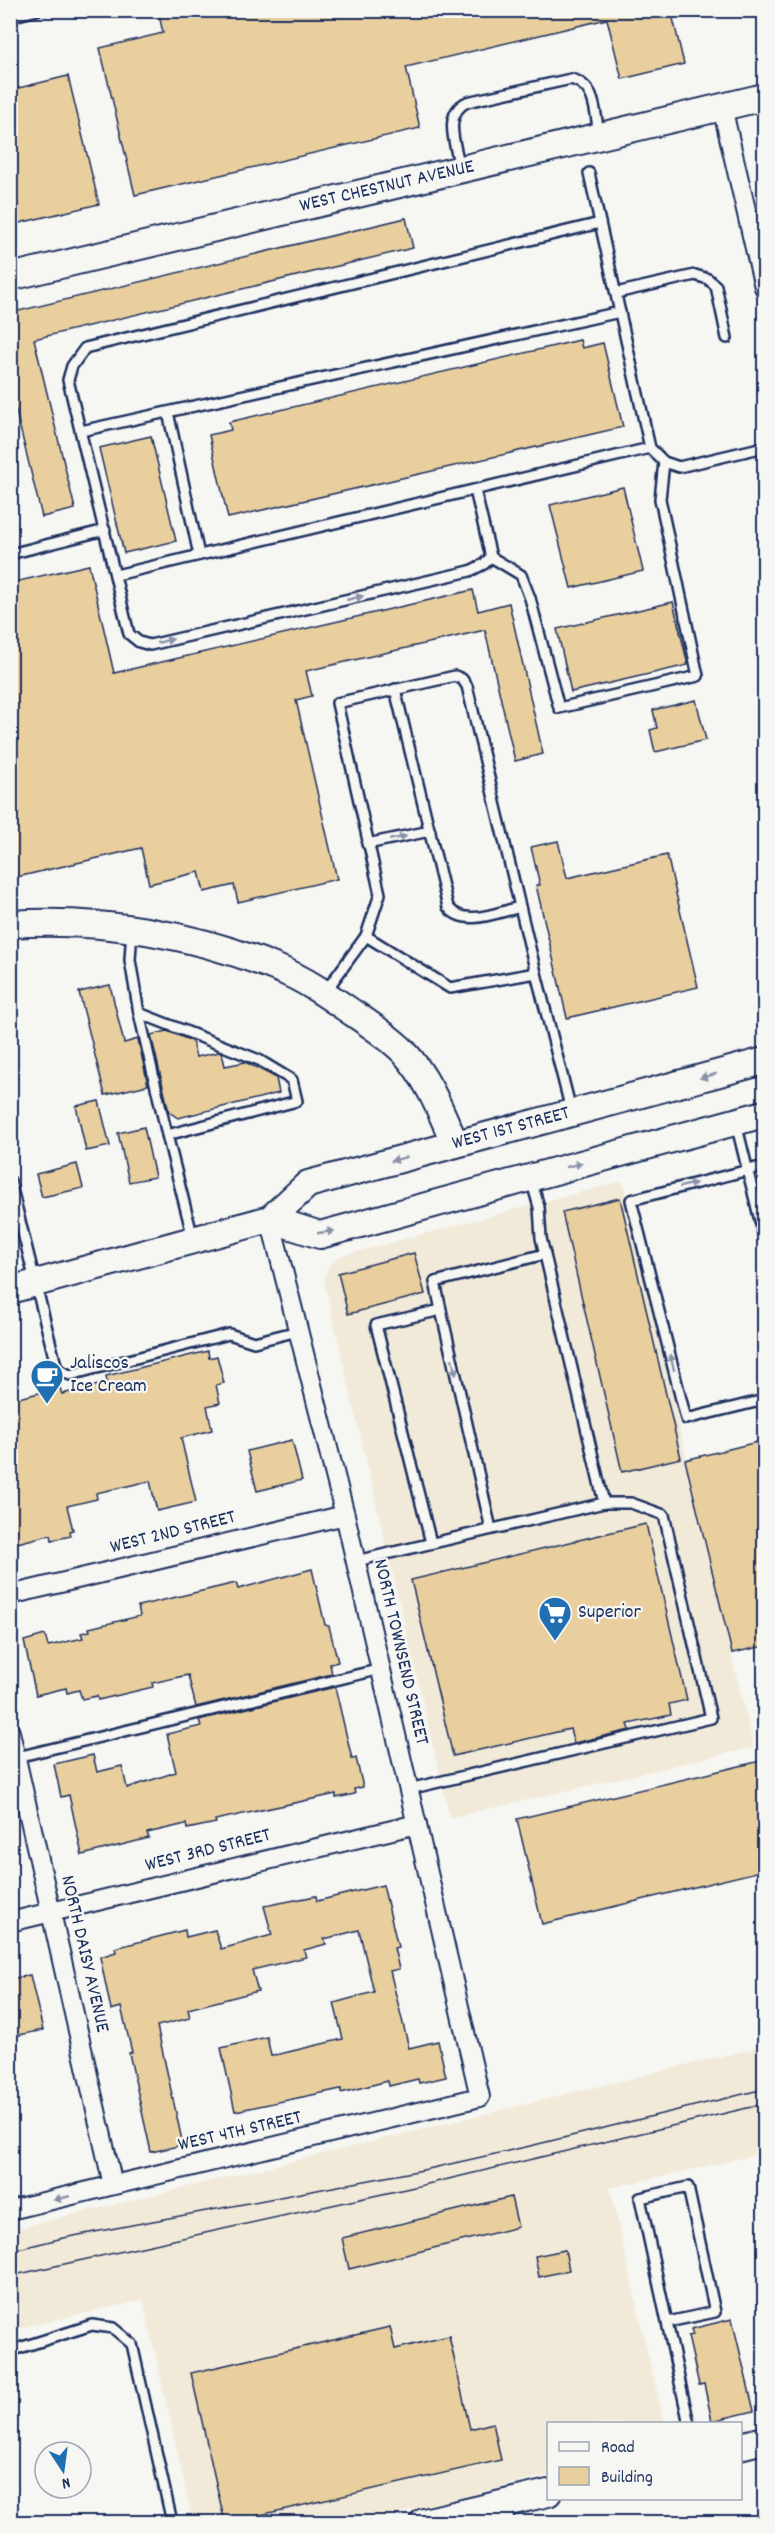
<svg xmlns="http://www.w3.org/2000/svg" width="775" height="2533" viewBox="0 0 775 2533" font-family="Dekko,sans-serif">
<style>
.built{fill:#f2ead9}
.building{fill:#e9cf9e;stroke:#1b2f5e;stroke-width:1.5}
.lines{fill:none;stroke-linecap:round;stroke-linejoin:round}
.lane-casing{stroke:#1b2f5e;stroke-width:14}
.street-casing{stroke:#1b2f5e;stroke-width:22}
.secondary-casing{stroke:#1b2f5e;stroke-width:30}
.lane{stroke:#f6f6f2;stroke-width:9}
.street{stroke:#f6f6f2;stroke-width:18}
.secondary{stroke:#f6f6f2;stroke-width:26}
.tram{stroke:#1b2f5e;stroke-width:1.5}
.oneway{fill:#8892a8}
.labels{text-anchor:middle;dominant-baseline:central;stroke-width:4.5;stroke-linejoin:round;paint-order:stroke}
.street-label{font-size:20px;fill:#1b2f5e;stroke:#f6f6f2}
.poi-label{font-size:20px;fill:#1b2f5e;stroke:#f6f6f2;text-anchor:start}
</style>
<rect width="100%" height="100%" fill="#f6f6f2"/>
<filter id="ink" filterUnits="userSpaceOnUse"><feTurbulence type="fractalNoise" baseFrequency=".0167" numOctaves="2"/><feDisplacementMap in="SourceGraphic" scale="12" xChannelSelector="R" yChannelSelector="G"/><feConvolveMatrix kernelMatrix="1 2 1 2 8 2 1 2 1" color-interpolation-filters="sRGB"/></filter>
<g filter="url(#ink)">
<!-- built -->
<g class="built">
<polygon points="623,1181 686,1456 684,1461 754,1747 450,1818 324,1281 327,1268 340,1256"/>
<polygon points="764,2046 764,2153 610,2188 664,2423 548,2424 548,2475 366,2522 193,2522 143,2300 11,2330 10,2230"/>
</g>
<!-- building -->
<g class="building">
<polygon points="158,10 671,10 684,64 622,79 607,19 406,67 420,128 135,195 100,48 163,33"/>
<polygon points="68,76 99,204 15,224 10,206 10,90"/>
<polygon points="406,218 413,248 34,339 75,509 42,517 10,387 10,313"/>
<polygon points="580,340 582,348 603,343 623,427 228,518 209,435 231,430 229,422"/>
<polygon points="151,436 176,541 124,553 99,448"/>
<polygon points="623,487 643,571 571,588 550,505"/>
<polygon points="89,565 114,673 473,590 478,611 509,603 543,754 515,761 485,630 306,671 312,696 296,700 337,879 238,902 234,885 204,892 199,872 149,884 141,848 17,877 10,848 10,583"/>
<polygon points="673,602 688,665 571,692 557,629"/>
<polygon points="696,700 706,740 655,752 650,730 657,728 653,710"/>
<polygon points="558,841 567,878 667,855 698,987 567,1018 536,885 540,885 531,847"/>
<polygon points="110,985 124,1043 138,1039 148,1085 105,1095 79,992"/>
<polygon points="167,1031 192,1041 196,1057 219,1052 222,1053 225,1066 245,1062 271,1075 276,1078 279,1093 178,1118 169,1112 151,1035"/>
<polygon points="99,1101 110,1146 86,1151 76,1106"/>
<polygon points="144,1127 155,1177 129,1182 118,1133"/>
<polygon points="77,1164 83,1188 42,1197 36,1174"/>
<polygon points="620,1198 681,1458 622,1472 562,1212"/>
<polygon points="414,1253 425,1294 348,1314 338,1273"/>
<polygon points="208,1351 209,1358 217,1356 224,1383 216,1385 220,1403 207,1406 212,1430 181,1438 196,1502 157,1511 150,1481 96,1493 97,1499 67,1506 73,1530 70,1531 71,1536 52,1540 51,1535 45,1536 17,1543 13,1524 10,1525 10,1400 60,1388 62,1394 107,1383 106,1376"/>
<polygon points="292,1440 302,1480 257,1491 247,1451"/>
<polygon points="765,1440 765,1646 732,1653 685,1460"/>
<polygon points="646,1524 687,1700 669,1704 671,1715 628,1724 630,1730 574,1743 570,1729 453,1756 411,1580"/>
<polygon points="312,1569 325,1625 329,1626 338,1662 330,1664 332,1674 196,1707 188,1675 152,1683 153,1687 98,1700 97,1696 82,1699 79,1690 67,1693 66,1688 36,1695 24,1641 45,1635 48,1646 83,1638 81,1633 90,1631 89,1628 140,1616 138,1606 236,1583 238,1589"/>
<polygon points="335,1687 352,1759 356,1758 363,1787 354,1789 355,1794 336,1798 336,1794 215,1820 216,1823 187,1829 186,1824 147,1833 149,1838 82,1855 69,1795 61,1797 54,1764 93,1755 97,1772 122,1766 127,1788 176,1772 167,1734 201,1726 199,1720"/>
<polygon points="765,1760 765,1870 542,1924 517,1819"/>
<polygon points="383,1885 398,1947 394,1948 399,1969 390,1971 409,2048 438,2041 446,2077 419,2083 418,2079 389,2086 388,2081 341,2093 341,2089 235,2111 221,2048 267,2037 271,2056 343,2039 334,2003 374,1992 359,1930 324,1939 326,1944 304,1950 306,1957 252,1970 258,1991 188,2009 190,2018 157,2026 183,2145 151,2152 129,2053 132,2052 121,2007 111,2010 100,1957 116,1952 115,1948 185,1930 186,1937 215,1930 221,1949 272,1935 264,1906 316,1896 317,1901"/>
<polygon points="30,1975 43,2030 10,2037 10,1979"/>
<polygon points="511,2197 518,2227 349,2269 342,2238"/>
<polygon points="565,2250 569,2270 539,2277 535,2256"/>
<polygon points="732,2319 754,2411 712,2421 704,2384 699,2385 688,2336 693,2335 691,2329"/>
<polygon points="390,2327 395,2349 449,2336 470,2429 493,2423 501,2460 225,2523 191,2373"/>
</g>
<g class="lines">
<!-- lane casing -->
<g class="lane-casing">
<g id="lane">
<polyline points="10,17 37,10"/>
<path d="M 460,168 C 456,146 442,114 467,102 L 571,79 C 596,85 595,112 599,134"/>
<polyline points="589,173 650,448 664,462 679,467 764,447"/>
<polyline points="616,293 695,275 708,279 716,286 727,338"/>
<polyline points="168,412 199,555"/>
<polyline points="81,431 620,312"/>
<polyline points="475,490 491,557 521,575 530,598 559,708 698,676 660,499 664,462"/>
<polyline points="10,554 105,530"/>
<polyline points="491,557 484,564 470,571 150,645 139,642 129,634 68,380 72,366 85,348 600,223"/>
<polyline points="116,575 650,448"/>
<path d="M 395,689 L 448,907 C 464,928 498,912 520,907"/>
<polyline points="367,844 430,831"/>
<polyline points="132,929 130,960 139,1013"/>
<polyline points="366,936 380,894 337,703 455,676 462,679 467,686 536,973"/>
<polyline points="325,992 366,936 450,988 536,973 571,1110"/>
<polyline points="736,1123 764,1237"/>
<polyline points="167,1135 139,1013 259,1060 292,1080 297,1101 167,1135 193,1238"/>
<polyline points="764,1166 631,1200 686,1419 764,1400"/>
<polyline points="10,1181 57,1369 70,1375 229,1334 254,1342 298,1331"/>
<polyline points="441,1310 491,1529"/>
<polyline points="431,1543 376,1325 441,1310 435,1282 545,1254"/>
<polyline points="356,1561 604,1503 541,1238 539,1207 531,1179"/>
<polyline points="13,1758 381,1669"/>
<polyline points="409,1789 711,1718 664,1515 631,1503 604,1503"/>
<polyline points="668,2322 715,2312 688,2187 640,2198 689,2424"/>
<polyline points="10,2351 92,2325 113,2328 132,2344 172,2522"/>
</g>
</g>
<!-- street casing -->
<g class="street-casing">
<g id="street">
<polyline points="722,107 764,287"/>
<polyline points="10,1595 345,1515"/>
<polyline points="10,1732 113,2185"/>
<polyline points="10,1922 417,1824"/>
<polyline points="10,2210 480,2097 345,1515 270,1219"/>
<polyline points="501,2504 505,2522"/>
</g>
</g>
<!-- secondary casing -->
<g class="secondary-casing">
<g id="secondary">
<polyline points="10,277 764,97"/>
<path d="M 10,924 C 101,918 195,934 279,969 C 304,979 327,995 350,1011 C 368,1023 388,1036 404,1052 C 428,1078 441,1112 455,1144"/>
<polyline points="270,1219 320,1235 764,1114"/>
<polyline points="10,1290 270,1219 308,1184 764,1061"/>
<polyline points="740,2446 764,2440"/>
<polyline points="424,2522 548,2493"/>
</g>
</g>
<!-- lane -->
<use href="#lane" class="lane"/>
<!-- street -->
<use href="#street" class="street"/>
<!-- secondary -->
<use href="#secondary" class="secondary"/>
<!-- tram -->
<g class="tram">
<polyline points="10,2251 63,2238 428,2169 530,2146 764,2089"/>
<polyline points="10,2276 419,2186 764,2104"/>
</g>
</g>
<!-- one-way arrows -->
<defs><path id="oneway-solid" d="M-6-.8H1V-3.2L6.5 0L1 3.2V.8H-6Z" transform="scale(1.5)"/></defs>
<g class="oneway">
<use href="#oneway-solid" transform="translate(355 598) rotate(-13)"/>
<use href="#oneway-solid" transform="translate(165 641) rotate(-13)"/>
<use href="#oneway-solid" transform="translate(398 838) rotate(-12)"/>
<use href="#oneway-solid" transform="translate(708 1076) rotate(165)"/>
<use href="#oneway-solid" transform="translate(399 1159) rotate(165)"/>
<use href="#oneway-solid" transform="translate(574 1165) rotate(-15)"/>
<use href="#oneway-solid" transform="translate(688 1185) rotate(-14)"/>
<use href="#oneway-solid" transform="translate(326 1232) rotate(-8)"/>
<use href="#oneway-solid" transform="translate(672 1362) rotate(-104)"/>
<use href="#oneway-solid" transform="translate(454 1367) rotate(77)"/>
<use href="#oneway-solid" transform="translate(62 2198) rotate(167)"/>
</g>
</g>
<!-- icons -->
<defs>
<g id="cafe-pin" transform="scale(1.725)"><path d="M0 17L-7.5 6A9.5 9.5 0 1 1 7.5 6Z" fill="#1f6fb2" stroke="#f6f6f2"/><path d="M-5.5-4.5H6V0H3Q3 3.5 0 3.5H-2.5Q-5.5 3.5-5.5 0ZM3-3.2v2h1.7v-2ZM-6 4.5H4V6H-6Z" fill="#fff"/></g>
<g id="supermarket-pin" transform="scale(1.725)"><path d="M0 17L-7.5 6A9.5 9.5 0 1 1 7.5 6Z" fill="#1f6fb2" stroke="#f6f6f2"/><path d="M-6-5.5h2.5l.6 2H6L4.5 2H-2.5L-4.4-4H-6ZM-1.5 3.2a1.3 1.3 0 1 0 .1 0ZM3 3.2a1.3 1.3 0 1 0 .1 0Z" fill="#fff"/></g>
</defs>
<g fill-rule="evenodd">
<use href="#cafe-pin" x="47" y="1376"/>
<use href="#supermarket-pin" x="555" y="1613"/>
</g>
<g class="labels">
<!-- street labels -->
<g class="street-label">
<text transform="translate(387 187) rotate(-13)">WEST CHESTNUT AVENUE</text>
<text transform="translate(511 1129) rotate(-15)">WEST 1ST STREET</text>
<text transform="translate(173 1533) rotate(-14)">WEST 2ND STREET</text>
<text transform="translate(400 1652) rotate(77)">NORTH TOWNSEND STREET</text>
<text transform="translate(208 1851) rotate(-14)">WEST 3RD STREET</text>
<text transform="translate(84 1954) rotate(77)">NORTH DAISY AVENUE</text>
<text transform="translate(240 2132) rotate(-13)">WEST 4TH STREET</text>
</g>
<!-- poi labels -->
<g class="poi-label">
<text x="70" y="1364">Jaliscos<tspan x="70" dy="23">Ice Cream</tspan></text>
<text x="578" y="1613">Superior</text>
</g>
</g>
<!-- margin -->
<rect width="775" height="2533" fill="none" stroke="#f6f6f2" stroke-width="36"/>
<rect x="18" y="18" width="739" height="2497" fill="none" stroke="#1b2f5e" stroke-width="2" filter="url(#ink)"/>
<!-- legend -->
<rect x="547" y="2422" width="195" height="78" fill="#f6f6f2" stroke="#9ea6b7" stroke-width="1.5"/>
<rect x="559" y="2442" width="30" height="9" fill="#f6f6f2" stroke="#9ea6b7" stroke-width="1.5"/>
<text x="601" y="2452" font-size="18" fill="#1b2f5e">Road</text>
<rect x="559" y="2467" width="30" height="18" fill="#e9cf9e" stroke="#9ea6b7" stroke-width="1.5"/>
<text x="601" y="2482" font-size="18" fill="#1b2f5e">Building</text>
<!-- north arrow -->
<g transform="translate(63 2470) rotate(167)"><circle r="28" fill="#f6f6f2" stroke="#9ea6b7" stroke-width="1.5"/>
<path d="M0-4.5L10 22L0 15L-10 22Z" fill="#1f6fb2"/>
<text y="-9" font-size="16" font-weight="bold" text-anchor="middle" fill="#1b2f5e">N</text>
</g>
</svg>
